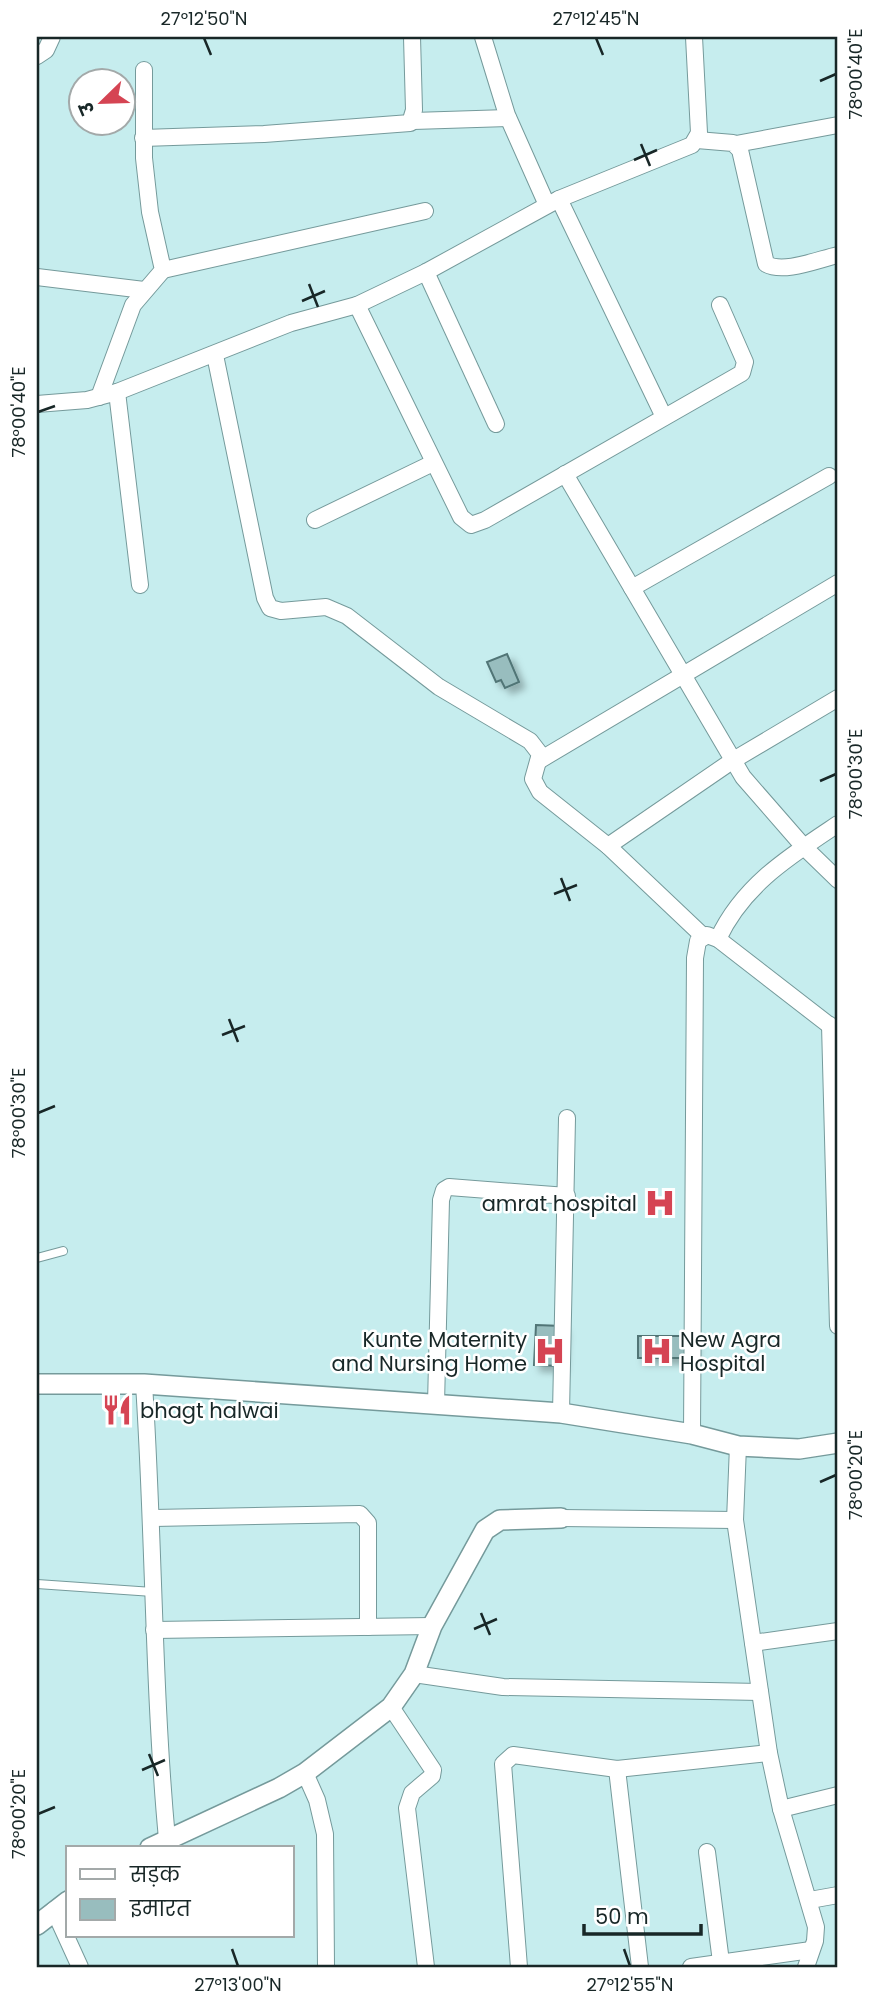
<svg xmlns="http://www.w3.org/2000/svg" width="875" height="2004" viewBox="0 0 875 2004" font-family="Poppins,'Noto Sans Devanagari',sans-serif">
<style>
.building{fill:#98bdbe;stroke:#517576;stroke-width:2;filter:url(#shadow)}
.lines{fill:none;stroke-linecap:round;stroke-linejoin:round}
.service-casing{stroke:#759a9b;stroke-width:10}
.minor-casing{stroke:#759a9b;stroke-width:18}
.tertiary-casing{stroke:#759a9b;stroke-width:22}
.service{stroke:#fff;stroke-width:8}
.minor{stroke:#fff;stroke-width:16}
.tertiary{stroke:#fff;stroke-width:19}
.ticks{fill:none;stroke:#182727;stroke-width:2.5}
.labels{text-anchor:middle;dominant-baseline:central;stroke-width:5;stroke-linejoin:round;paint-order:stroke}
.poi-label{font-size:21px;fill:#182727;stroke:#fff;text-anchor:end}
.neatline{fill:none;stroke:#182727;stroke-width:2.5}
.ticks-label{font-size:18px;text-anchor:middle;fill:#182727}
</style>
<defs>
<filter id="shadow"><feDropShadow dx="6" dy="6" stdDeviation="3.5" flood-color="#0004"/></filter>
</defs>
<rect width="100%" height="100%" fill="#c6edee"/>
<!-- building -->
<g class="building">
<polygon points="507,654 519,682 505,688 501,680 496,682 487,662"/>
<polygon points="536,1325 562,1326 560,1366 534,1365"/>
<rect x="638" y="1336" width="54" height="22"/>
</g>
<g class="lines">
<!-- service casing -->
<g class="service-casing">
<g id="service">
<polyline points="37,1258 63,1251"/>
<polyline points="37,1584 153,1592"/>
</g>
</g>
<!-- minor casing -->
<g class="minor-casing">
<g id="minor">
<polyline points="483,37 507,115 547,205"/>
<polyline points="37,56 46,50 52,37"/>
<polyline points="413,121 508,118"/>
<polyline points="143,138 264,134 410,123 414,110 412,37"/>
<path d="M 697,140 L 733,143 L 740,150 L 766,264 C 784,274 819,259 838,255"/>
<polyline points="736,144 838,125"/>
<polyline points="559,199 664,417"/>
<polyline points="163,270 425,211"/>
<polyline points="426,272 496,424"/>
<polyline points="37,277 144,290"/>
<polyline points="357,305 461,517 471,525 485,520 742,373 745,362 720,305"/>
<polyline points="215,355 265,598 270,608 281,611 326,607 347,616 439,687 530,741 540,754 533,779 540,792 608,846 703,936"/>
<polyline points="117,392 140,585"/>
<polyline points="99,397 133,305 163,270 150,212 144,158 144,70"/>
<polyline points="37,404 87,400 117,392 291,323 357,305 426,272 559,199 692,145 699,133 694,37"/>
<polyline points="565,474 743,777 804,847 838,880"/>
<polyline points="315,520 433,463"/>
<polyline points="632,588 829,476"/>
<polyline points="540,760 838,583"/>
<polyline points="608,846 732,761 838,698"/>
<path d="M 718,939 C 743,885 790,856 838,824"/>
<polyline points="830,1025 838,1326"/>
<path d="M 144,1384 C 154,1536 153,1688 167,1839"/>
<polyline points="436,1404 441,1200 444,1190 449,1187 567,1196"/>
<polyline points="561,1413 567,1118"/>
<polyline points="692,1434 695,958 698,941 707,935 718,939 838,1032"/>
<polyline points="738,1446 735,1520 769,1753 781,1809 816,1927 815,1941 806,1967"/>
<polyline points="153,1518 360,1514 368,1523 368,1627"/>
<polyline points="561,1518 735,1520"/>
<polyline points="154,1630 432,1626"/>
<polyline points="753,1643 838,1631"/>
<polyline points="414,1674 503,1687 760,1692"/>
<polyline points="391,1707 433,1770 432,1776 412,1793 407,1808 426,1967"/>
<polyline points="617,1769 640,1967"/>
<polyline points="305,1773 317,1800 325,1834 326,1967"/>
<polyline points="781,1809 838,1795"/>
<polyline points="707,1852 721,1962"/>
<polyline points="810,1900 838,1895"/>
<polyline points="54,1910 80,1967"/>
<polyline points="519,1967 503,1764 513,1755 617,1769 769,1753"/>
<polyline points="691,1967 811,1950"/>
</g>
</g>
<!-- tertiary casing -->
<g class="tertiary-casing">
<g id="tertiary">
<polyline points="37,1384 144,1384 561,1413 692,1434 738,1446 799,1449 838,1443"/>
<polyline points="150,1848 279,1788 305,1773 391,1707 414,1674 432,1626 485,1530 500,1520 561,1518"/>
<polyline points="37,1925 68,1901"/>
</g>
</g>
<!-- service -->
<use href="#service" class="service"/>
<!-- minor -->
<use href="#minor" class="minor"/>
<!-- tertiary -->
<use href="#tertiary" class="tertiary"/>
</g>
<!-- ticks -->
<path class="ticks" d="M 204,38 L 211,55M 596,38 L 603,55M 820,81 L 836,74M 641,144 L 650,166M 634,160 L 657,150M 309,284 L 318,307M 302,301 L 325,291M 38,412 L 55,406M 820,781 L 836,774M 561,878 L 570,901M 554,894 L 577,885M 229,1019 L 238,1042M 222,1035 L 245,1026M 38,1113 L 55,1106M 820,1482 L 836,1475M 481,1613 L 490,1635M 474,1629 L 497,1619M 149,1754 L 158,1776M 142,1770 L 165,1760M 38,1814 L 55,1807M 232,1949 L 238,1966M 624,1949 L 630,1966"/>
<!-- icons -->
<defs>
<g id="hospital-bare" transform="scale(2.415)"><path d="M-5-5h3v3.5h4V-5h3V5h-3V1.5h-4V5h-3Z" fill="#d54453" stroke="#fff" stroke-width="2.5" paint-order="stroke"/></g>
<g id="restaurant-bare" transform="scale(2.415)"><path d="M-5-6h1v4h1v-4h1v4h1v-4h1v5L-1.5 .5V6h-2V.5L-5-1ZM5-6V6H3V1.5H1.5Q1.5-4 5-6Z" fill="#d54453" stroke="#fff" stroke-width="2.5" paint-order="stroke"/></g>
</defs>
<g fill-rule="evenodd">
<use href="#hospital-bare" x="660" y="1203"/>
<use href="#hospital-bare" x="550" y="1351"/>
<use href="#hospital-bare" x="657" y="1351"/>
<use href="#restaurant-bare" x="117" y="1410"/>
</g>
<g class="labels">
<!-- poi labels -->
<g class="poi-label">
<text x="637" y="1203">amrat hospital</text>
<text x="527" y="1339">Kunte Maternity<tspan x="527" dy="24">and Nursing Home</tspan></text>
<text x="680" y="1339" text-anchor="start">New Agra<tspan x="680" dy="24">Hospital</tspan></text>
<text x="140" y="1410" text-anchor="start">bhagt halwai</text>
</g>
</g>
<!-- border -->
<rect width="875" height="2004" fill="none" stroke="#ffffff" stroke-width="77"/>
<!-- legend -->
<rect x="66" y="1846" width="228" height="91" fill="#ffffff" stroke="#a3a9a9" stroke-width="2"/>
<rect x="80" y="1869" width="35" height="10" fill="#ffffff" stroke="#a3a9a9" stroke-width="2"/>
<text x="130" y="1882" font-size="21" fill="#182727">सड़क</text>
<rect x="80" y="1899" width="35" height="21" fill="#98bdbe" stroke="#a3a9a9" stroke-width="2"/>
<text x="130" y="1916" font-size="21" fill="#182727">इमारत</text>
<!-- north arrow -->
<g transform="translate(102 102) rotate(247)"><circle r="33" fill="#ffffff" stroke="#a3a9a9" stroke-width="2"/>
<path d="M0-5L12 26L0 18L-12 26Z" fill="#d54453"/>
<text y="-10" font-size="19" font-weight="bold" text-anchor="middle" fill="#182727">उ</text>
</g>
<!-- scale -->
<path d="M584 1924v10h117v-10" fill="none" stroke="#182727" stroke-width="3.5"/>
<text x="595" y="1924" font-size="21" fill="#182727" stroke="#ffffff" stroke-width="5" paint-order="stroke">50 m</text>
<rect x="38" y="38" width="798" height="1928" class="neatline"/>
<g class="ticks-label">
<text x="204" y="25">27°12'50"N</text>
<text x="596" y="25">27°12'45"N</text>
<text transform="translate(856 74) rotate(-90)" y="6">78°00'40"E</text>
<text transform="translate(19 412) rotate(-90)" y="6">78°00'40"E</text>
<text transform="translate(856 774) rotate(-90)" y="6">78°00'30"E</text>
<text transform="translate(19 1113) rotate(-90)" y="6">78°00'30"E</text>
<text transform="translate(856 1475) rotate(-90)" y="6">78°00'20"E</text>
<text transform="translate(19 1814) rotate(-90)" y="6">78°00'20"E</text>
<text x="238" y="1991">27°13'00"N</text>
<text x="630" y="1991">27°12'55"N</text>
</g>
</svg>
